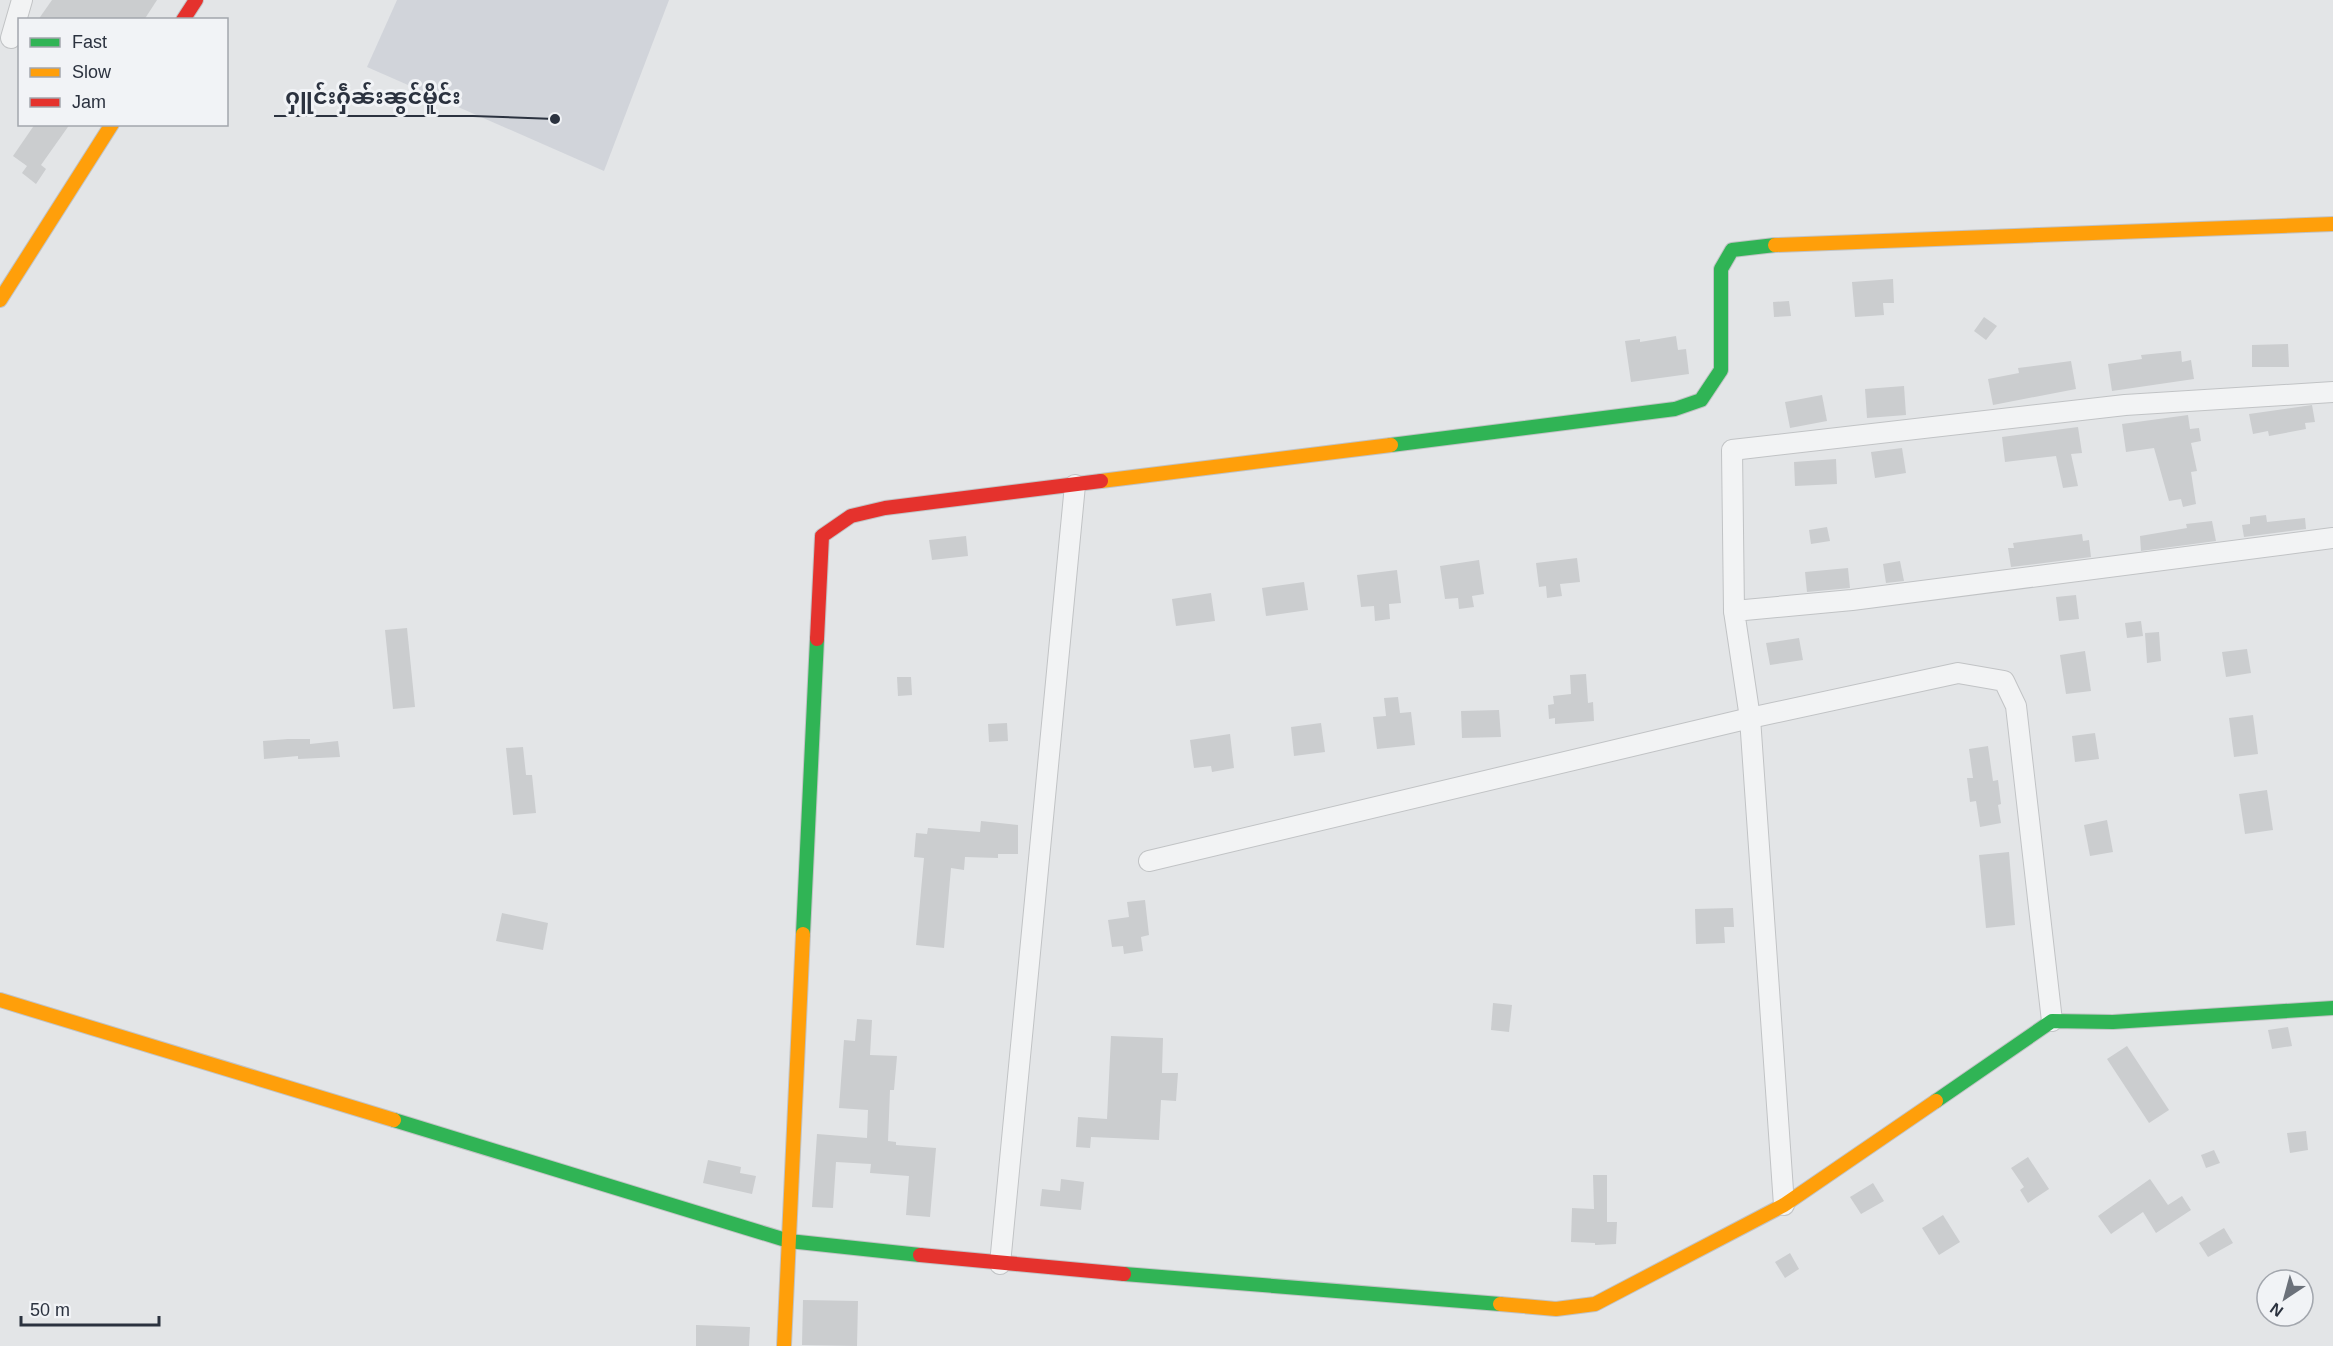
<svg xmlns="http://www.w3.org/2000/svg" width="2333" height="1346" viewBox="0 0 2333 1346" font-family="Arial,'Noto Sans Myanmar',sans-serif">
<style>
.built{fill:#d1d4da}
.building{fill:#cbcdcf}
.lines{fill:none;stroke-linecap:round;stroke-linejoin:round}
.street-casing{stroke:#c1c3c5;stroke-width:22}
.fast-casing{stroke:#c1c3c5;stroke-width:16}
.slow-casing{stroke:#c1c3c5;stroke-width:16}
.jam-casing{stroke:#c1c3c5;stroke-width:16}
.street{stroke:#f2f3f4;stroke-width:20}
.fast{stroke:#30b455;stroke-width:14}
.slow{stroke:#ff9f0a;stroke-width:14}
.jam{stroke:#e5322d;stroke-width:14}
.leader{fill:none;stroke:#2b323f;stroke-width:2}
.callout-dot{fill:#2b323f;stroke:#f1f3f6;stroke-width:2}
.callout-label{font-size:22px;text-anchor:middle;font-weight:bold;fill:#2b323f;stroke:#f1f3f6;stroke-width:6;stroke-linejoin:round;paint-order:stroke}
</style>
<rect width="100%" height="100%" fill="#e3e5e7"/>
<!-- built -->
<polygon class="built" points="397,0 669,0 604,171 367,67"/>
<!-- building -->
<g class="building">
<polygon points="52,0 157,0 144,20 38,20"/>
<polygon points="35,124 70,124 41,165 46,169 36,184 22,173 27,166 13,156"/>
<polygon points="1893,279 1894,303 1883,303 1884,315 1855,317 1852,282"/>
<polygon points="1789,301 1791,316 1774,317 1773,302"/>
<polygon points="1984,317 1997,326 1986,340 1974,331"/>
<polygon points="1676,336 1678,350 1686,349 1689,374 1631,382 1625,341 1640,339 1640,342"/>
<polygon points="2288,344 2289,367 2252,367 2252,345"/>
<polygon points="2181,351 2182,362 2191,360 2194,379 2112,391 2108,364 2142,359 2141,355"/>
<polygon points="2071,361 2076,389 1993,405 1988,379 2019,373 2018,368"/>
<polygon points="1904,386 1906,415 1867,418 1865,389"/>
<polygon points="1822,395 1827,421 1790,428 1785,402"/>
<polygon points="2312,405 2315,422 2305,423 2306,429 2269,436 2268,431 2253,434 2249,414"/>
<polygon points="2188,415 2190,429 2199,428 2201,441 2191,443 2197,471 2191,472 2196,504 2183,507 2181,499 2169,501 2154,448 2126,452 2122,424"/>
<polygon points="2078,427 2082,453 2071,454 2078,486 2063,488 2056,456 2005,462 2002,437"/>
<polygon points="1902,448 1906,473 1875,478 1871,452"/>
<polygon points="1836,459 1837,484 1795,486 1794,462"/>
<polygon points="2266,515 2267,522 2305,518 2306,529 2244,537 2242,525 2250,524 2250,517"/>
<polygon points="2212,521 2216,541 2141,551 2140,536 2187,528 2186,524"/>
<polygon points="1827,527 1830,541 1811,544 1809,530"/>
<polygon points="2082,534 2083,541 2089,540 2091,557 2011,567 2008,548 2014,548 2013,543"/>
<polygon points="966,536 968,556 932,560 929,540"/>
<polygon points="1577,558 1580,582 1560,584 1562,596 1547,598 1546,586 1539,587 1536,563"/>
<polygon points="1479,560 1484,594 1472,596 1474,607 1459,609 1458,598 1445,599 1440,566"/>
<polygon points="1900,561 1904,581 1886,583 1883,564"/>
<polygon points="1848,568 1850,588 1807,592 1805,572"/>
<polygon points="1397,570 1401,603 1389,604 1390,619 1375,621 1374,606 1361,607 1357,575"/>
<polygon points="1304,582 1308,610 1266,616 1262,588"/>
<polygon points="1211,593 1215,621 1176,626 1172,599"/>
<polygon points="2076,595 2079,619 2059,621 2056,597"/>
<polygon points="2141,621 2143,636 2127,638 2125,623"/>
<polygon points="407,628 415,707 393,709 385,630"/>
<polygon points="2159,632 2161,661 2147,663 2145,633"/>
<polygon points="1799,638 1803,660 1770,665 1766,643"/>
<polygon points="2247,649 2251,673 2226,677 2222,652"/>
<polygon points="2085,651 2091,691 2066,694 2060,655"/>
<polygon points="1586,674 1588,703 1593,702 1594,721 1555,724 1555,718 1549,719 1548,705 1554,704 1553,696 1571,694 1570,675"/>
<polygon points="897,677 911,677 912,695 898,696"/>
<polygon points="1398,697 1400,713 1411,712 1415,745 1377,749 1373,717 1386,716 1384,698"/>
<polygon points="1499,710 1501,737 1462,738 1461,711"/>
<polygon points="2253,715 2258,754 2234,757 2229,718"/>
<polygon points="1007,723 1008,741 989,742 988,724"/>
<polygon points="1321,723 1325,752 1294,756 1291,727"/>
<polygon points="2095,733 2099,759 2075,762 2072,736"/>
<polygon points="1230,734 1234,768 1212,772 1211,766 1194,768 1190,740"/>
<polygon points="288,739 310,739 310,744 338,741 340,757 298,759 298,756 264,759 263,741"/>
<polygon points="1988,746 1993,781 1998,780 2001,804 1998,805 2001,823 1980,827 1976,801 1970,802 1967,778 1973,778 1969,749"/>
<polygon points="523,747 526,775 532,775 536,813 513,815 506,748"/>
<polygon points="2267,790 2273,830 2245,834 2239,794"/>
<polygon points="2107,820 2113,852 2090,856 2084,825"/>
<polygon points="981,821 1018,825 1018,854 998,854 998,858 965,857 964,870 951,868 944,948 916,945 924,858 914,857 916,833 927,834 928,828 980,832"/>
<polygon points="2009,852 2015,925 1986,928 1979,855"/>
<polygon points="1145,900 1149,935 1141,937 1143,951 1124,954 1123,946 1112,947 1108,920 1129,917 1127,902"/>
<polygon points="1733,908 1734,927 1724,927 1725,943 1696,944 1695,909"/>
<polygon points="502,913 548,923 543,950 496,941"/>
<polygon points="1493,1003 1512,1005 1509,1032 1491,1030"/>
<polygon points="857,1019 872,1020 870,1055 897,1056 894,1090 890,1090 888,1141 896,1142 896,1145 936,1148 930,1217 906,1215 909,1176 870,1173 871,1164 836,1162 833,1208 812,1207 817,1134 867,1138 868,1110 839,1108 844,1040 855,1041"/>
<polygon points="2288,1027 2292,1046 2272,1049 2268,1030"/>
<polygon points="1111,1036 1163,1038 1162,1073 1178,1073 1176,1101 1161,1100 1159,1140 1091,1137 1090,1148 1076,1147 1078,1117 1107,1119"/>
<polygon points="2127,1046 2169,1110 2149,1123 2107,1059"/>
<polygon points="2306,1131 2308,1150 2290,1153 2287,1133"/>
<polygon points="2214,1150 2220,1163 2206,1168 2201,1155"/>
<polygon points="2028,1157 2049,1189 2028,1203 2020,1190 2024,1187 2011,1168"/>
<polygon points="708,1160 741,1167 740,1173 756,1176 752,1194 703,1183"/>
<polygon points="1593,1175 1607,1175 1607,1222 1617,1222 1616,1244 1595,1245 1595,1243 1571,1242 1572,1208 1594,1209"/>
<polygon points="1061,1179 1084,1182 1081,1210 1040,1206 1042,1189 1060,1191"/>
<polygon points="2150,1179 2168,1205 2182,1196 2191,1210 2156,1233 2143,1212 2111,1234 2098,1216"/>
<polygon points="1873,1183 1884,1201 1861,1214 1850,1197"/>
<polygon points="1943,1215 1960,1242 1939,1255 1922,1228"/>
<polygon points="2224,1228 2233,1243 2208,1257 2199,1243"/>
<polygon points="1790,1253 1799,1269 1785,1278 1775,1262"/>
<polygon points="803,1300 858,1301 857,1346 802,1345"/>
<polygon points="696,1325 750,1327 749,1346 696,1346"/>
</g>
<g class="lines">
<!-- street casing -->
<g class="street-casing">
<g id="street">
<polyline points="11,38 22,0"/>
<polyline points="1734,611 1732,450 2125,405 2333,392"/>
<polyline points="1149,861 1750,718 1958,673 2004,681 2016,706 2052,1021"/>
<polyline points="1784,1205 1750,718 1734,611 1852,600 2333,538"/>
<polyline points="1000,1264 1075,485"/>
</g>
</g>
<!-- fast casing -->
<g class="fast-casing">
<g id="fast">
<polyline points="1391,445 1675,409 1701,400 1721,370 1721,269 1732,250 1775,245"/>
<polyline points="803,934 817,639"/>
<polyline points="1936,1101 2052,1021 2113,1022 2333,1008"/>
<polyline points="394,1120 789,1241 920,1255"/>
<polyline points="1124,1274 1500,1304"/>
</g>
</g>
<!-- slow casing -->
<g class="slow-casing">
<g id="slow">
<polyline points="1775,245 2333,224"/>
<polyline points="0,300 112,124"/>
<polyline points="1101,481 1391,445"/>
<polyline points="0,1000 394,1120"/>
<polyline points="1500,1304 1556,1309 1595,1304 1784,1205 1936,1101"/>
<polyline points="784,1346 803,934"/>
</g>
</g>
<!-- jam casing -->
<g class="jam-casing">
<g id="jam">
<polyline points="183,20 196,0"/>
<polyline points="817,639 822,536 851,516 885,508 1101,481"/>
<polyline points="920,1255 1124,1274"/>
</g>
</g>
<!-- street -->
<use href="#street" class="street"/>
<!-- fast -->
<use href="#fast" class="fast"/>
<!-- slow -->
<use href="#slow" class="slow"/>
<!-- jam -->
<use href="#jam" class="jam"/>
</g>
<!-- callouts -->
<path class="leader" d="M555 119L473 116H274"/>
<circle class="callout-dot" cx="555" cy="119" r="6"/>
<g class="callout-label">
<text x="373" y="104">ႁူင်းႁဵၼ်းၼွင်မိူင်း</text>
</g>
<!-- legend -->
<rect x="18" y="18" width="210" height="108" fill="#f1f3f6" stroke="#a2a6ad" stroke-width="1.5"/>
<rect x="30" y="38" width="30" height="9" fill="#30b455" stroke="#a2a6ad" stroke-width="1.5"/>
<text x="72" y="48" font-size="18" fill="#2b323f">Fast</text>
<rect x="30" y="68" width="30" height="9" fill="#ff9f0a" stroke="#a2a6ad" stroke-width="1.5"/>
<text x="72" y="78" font-size="18" fill="#2b323f">Slow</text>
<rect x="30" y="98" width="30" height="9" fill="#e5322d" stroke="#a2a6ad" stroke-width="1.5"/>
<text x="72" y="108" font-size="18" fill="#2b323f">Jam</text>
<!-- north arrow -->
<g transform="translate(2285 1298) rotate(216)"><circle r="28" fill="#f1f3f6" stroke="#a2a6ad" stroke-width="1.5"/>
<path d="M0-4.5L10 22L0 15L-10 22Z" fill="#6b717a"/>
<text y="-9" font-size="16" font-weight="bold" text-anchor="middle" fill="#2b323f">N</text>
</g>
<!-- scale -->
<path d="M21 1316v9h138v-9" fill="none" stroke="#2b323f" stroke-width="3"/>
<text x="30" y="1316" font-size="18" fill="#2b323f" stroke="#f1f3f6" stroke-width="4.5" paint-order="stroke">50 m</text>
</svg>
